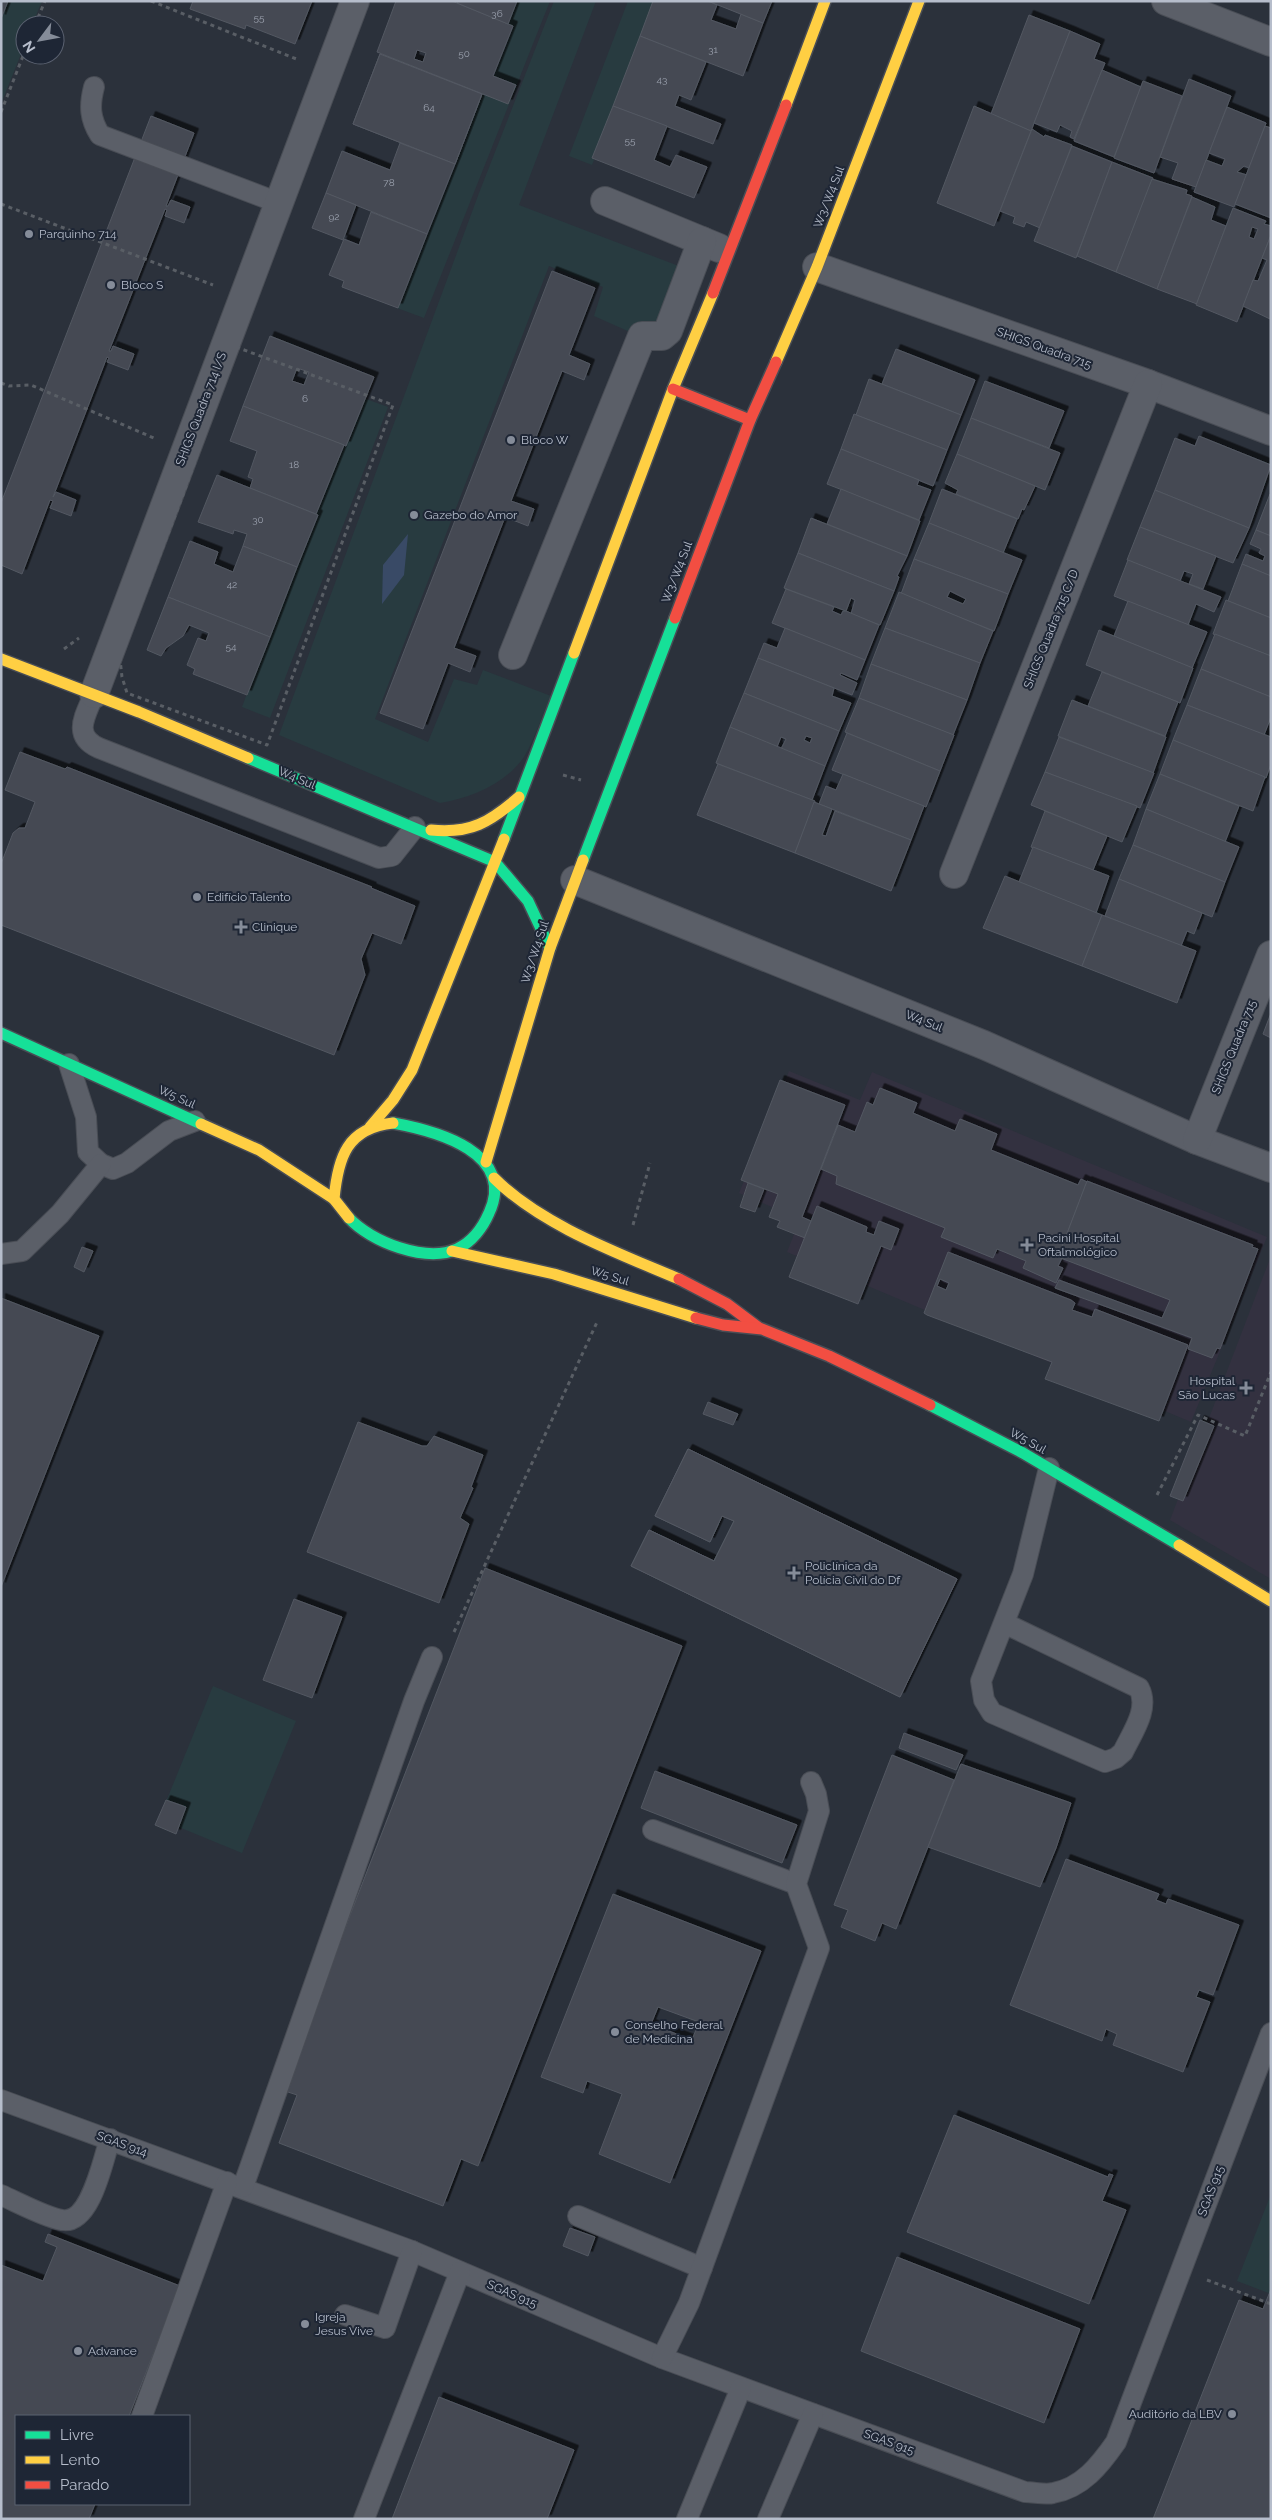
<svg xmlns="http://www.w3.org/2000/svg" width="1272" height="2520" viewBox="0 0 1272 2520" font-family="Raleway,sans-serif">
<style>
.medical{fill:#333140}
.green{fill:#283b40}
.water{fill:#394a66}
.building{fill:#454a53;stroke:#535862;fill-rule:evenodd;filter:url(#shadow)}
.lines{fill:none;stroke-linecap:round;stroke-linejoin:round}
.lane-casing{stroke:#494d55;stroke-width:22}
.street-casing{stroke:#494d55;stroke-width:30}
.fast-casing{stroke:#494d55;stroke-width:14}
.slow-casing{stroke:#494d55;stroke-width:14}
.jam-casing{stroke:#494d55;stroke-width:14}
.path{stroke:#595e65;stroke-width:3;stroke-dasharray:4 4;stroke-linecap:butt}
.lane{stroke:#5b5f68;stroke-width:20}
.street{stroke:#5b5f68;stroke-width:28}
.fast{stroke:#16e098;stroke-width:11}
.slow{stroke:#ffcf43;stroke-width:11}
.jam{stroke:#f24e42;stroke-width:11}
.poi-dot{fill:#858c99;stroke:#1e2635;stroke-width:2}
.labels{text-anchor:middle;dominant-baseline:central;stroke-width:4;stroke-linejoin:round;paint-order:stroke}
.number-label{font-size:10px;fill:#9aa0ad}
.street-label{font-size:12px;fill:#b6bdcb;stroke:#1e2635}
.poi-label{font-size:12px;fill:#b6bdcb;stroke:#1e2635;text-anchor:start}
</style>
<defs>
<filter id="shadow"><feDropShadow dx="4.5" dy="-4.5" stdDeviation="0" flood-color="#0009"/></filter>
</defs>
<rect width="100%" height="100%" fill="#2b313b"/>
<!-- medical -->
<g class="medical">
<polygon points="789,1071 860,1100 872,1072 1267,1237 1191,1422 787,1252 800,1219 739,1193"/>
<polygon points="1271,1256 1271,1579 1170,1520"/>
</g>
<!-- green -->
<g class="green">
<polygon points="5,1 42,1 32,25 25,25 25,44 1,104 1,12"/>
<polygon points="516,1 550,1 424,318 397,308"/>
<path d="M 554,1 L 596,1 L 519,205 L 684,268 L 659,345 L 594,316 L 603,287 L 549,266 L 375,719 L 428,742 L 454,679 L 477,685 L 483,670 L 551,696 C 542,715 535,739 524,757 C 505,784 472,798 440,803 L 279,735 L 479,193 Z"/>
<polygon points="628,1 656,1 592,165 569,156"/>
<polygon points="358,396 388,407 270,718 242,707"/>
<polygon points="213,1686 296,1721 242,1853 159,1819"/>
<polygon points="1271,2194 1271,2294 1237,2281"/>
</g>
<!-- water -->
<polygon class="water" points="408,534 404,575 382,604 383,565"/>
<!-- building -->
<g class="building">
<polygon points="1,1 8,1 1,19"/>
<polygon points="193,1 312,1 295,44 246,25 245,29 190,9"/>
<path d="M 396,1 L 452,1 L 513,26 L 493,76 L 516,85 L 508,104 L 377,52 ZM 417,50 L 426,53 L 423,62 L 414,59 Z"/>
<polygon points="458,1 517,1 508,24 457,3"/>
<polygon points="653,1 708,1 717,5 711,20 736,29 741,14 763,23 743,76 640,36"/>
<polygon points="708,1 772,1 763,23"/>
<polygon points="1029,15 1070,31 1031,131 991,114"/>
<polygon points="1070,31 1100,44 1094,59 1105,63 1074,139 1070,137 1072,131 1060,125 1057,132 1034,123"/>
<polygon points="640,36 706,62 691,100 679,95 675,106 721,124 713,144 613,106"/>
<path d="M 380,54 L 482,94 L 455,164 L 353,124 ZM 365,101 L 397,113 L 392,126 L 360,113 Z"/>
<polygon points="380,54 482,94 455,164 353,124"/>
<polygon points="1102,70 1141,87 1114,157 1074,141"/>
<polygon points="1189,79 1231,96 1196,187 1172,179 1178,163 1160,157"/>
<polygon points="1143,81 1182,96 1154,173 1114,158"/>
<polygon points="613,106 667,126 654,160 670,167 676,155 707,167 694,198 592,158"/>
<polygon points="974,106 1031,131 994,226 937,203"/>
<polygon points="1227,107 1266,123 1249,168 1244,166 1237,172 1247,175 1234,207 1194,192 1206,160 1222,166 1225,159 1209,153"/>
<polygon points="151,116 194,133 166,206 168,206 171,200 190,207 184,223 165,216 167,210 165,209 109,351 111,351 113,346 134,354 128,370 107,362 109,358 107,357 53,497 56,492 76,500 71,516 50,508 53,501 50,500 22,574 1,565 1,503"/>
<polygon points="1265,126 1271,128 1271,218 1235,204"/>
<polygon points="1032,129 1044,137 1045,135 1072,145 1040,228 1026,222 1024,227 1013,223 1015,217 1000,211"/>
<polygon points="400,143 455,164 427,234 326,193 342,151 390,170"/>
<polygon points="1072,146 1112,162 1076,258 1034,241"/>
<polygon points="1112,162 1153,178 1116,272 1077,256"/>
<polygon points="1152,179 1187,190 1186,194 1192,196 1157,289 1116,272"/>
<polygon points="326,193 356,205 343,240 312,228"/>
<polygon points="1192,197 1215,207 1211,220 1226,226 1197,304 1157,289"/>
<path d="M 1233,208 L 1266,221 L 1264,224 L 1271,226 L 1271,235 L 1237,322 L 1196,305 ZM 1252,227 L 1258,229 L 1254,239 L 1249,237 Z"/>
<polygon points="371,212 427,234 398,308 342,287 344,281 329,275 344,239 359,245"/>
<polygon points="1271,235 1271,319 1270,319 1243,306 1253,280 1258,281 1267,260 1262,258"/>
<polygon points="552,271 595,288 569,355 590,364 584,380 562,371 511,501 534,509 528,526 505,517 454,648 476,656 470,672 448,663 423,729 380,713"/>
<path d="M 270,336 L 374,377 L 346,446 L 243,406 ZM 297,368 L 309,372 L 304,385 L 292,381 Z"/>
<polygon points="896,349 975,380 961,415 882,384"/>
<polygon points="869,379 961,415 947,450 856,415"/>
<polygon points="985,381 1064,411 1049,448 971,418"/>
<polygon points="243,406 344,445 316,514 250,488 253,479 248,477 257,451 230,441"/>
<polygon points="854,414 947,450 933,486 841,449"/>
<polygon points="971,418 1060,453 1045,490 957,454"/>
<polygon points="1199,436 1271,465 1249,528 1155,490 1175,438 1195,446"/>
<polygon points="841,449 919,480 917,485 931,490 919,520 827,484"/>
<polygon points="957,454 1035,486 1024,510 1022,509 1018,519 956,494 958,490 945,483"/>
<polygon points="217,475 318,515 297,567 243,546 247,534 234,530 233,534 198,522"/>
<polygon points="841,489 920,521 907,556 827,524"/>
<polygon points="942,489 1017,519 1003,553 929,523"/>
<polygon points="1155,490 1249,528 1233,563 1140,527"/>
<polygon points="1270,494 1271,494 1271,536 1256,530"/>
<polygon points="811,518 907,556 897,576 899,577 894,591 798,553"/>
<polygon points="929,523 1022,560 1008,594 914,559"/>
<polygon points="1140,527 1216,556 1203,589 1189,584 1193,574 1184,571 1180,581 1127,560"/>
<polygon points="1256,530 1271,536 1271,576 1242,564 1246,554 1263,561 1265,556 1259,553 1261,549 1250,544"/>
<polygon points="190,541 218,552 214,564 233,572 243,546 297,567 270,637 168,597"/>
<polygon points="798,553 894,591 880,625 851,614 855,600 851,598 846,611 784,588"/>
<path d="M 914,559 L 1008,594 L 994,631 L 901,594 ZM 950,591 L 966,599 L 963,604 L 947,597 Z"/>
<polygon points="1128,560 1221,597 1214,612 1196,604 1188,625 1114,596"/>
<polygon points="1242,564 1271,576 1271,618 1228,601"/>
<polygon points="786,589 834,607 832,611 841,615 843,611 846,611 879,625 865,660 772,623"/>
<polygon points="899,592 993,631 980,663 885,628"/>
<polygon points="168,597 270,637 247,695 193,674 195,669 187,665 198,638 206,641 209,633 189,625 183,636 166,648 161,656 147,650"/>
<polygon points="1226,600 1271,618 1271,656 1213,634"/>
<polygon points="1128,601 1207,632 1192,668 1114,636"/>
<polygon points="785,628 865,660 857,680 841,673 840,675 857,683 852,695 758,658 764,643 777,648"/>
<polygon points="885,628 980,663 967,700 871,664"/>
<polygon points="1099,630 1193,668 1180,703 1086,665"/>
<polygon points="1215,634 1271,656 1271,697 1201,669"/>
<polygon points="758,658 834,688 832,696 851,703 839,731 744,693"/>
<polygon points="871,664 967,700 953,735 859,698"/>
<polygon points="1201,669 1271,697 1271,717 1264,735 1187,705"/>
<polygon points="1102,672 1178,702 1165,736 1088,706"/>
<path d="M 744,693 L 839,731 L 825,766 L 781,749 L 786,739 L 781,737 L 777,747 L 730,727 ZM 806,736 L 812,738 L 810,743 L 804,740 Z"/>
<polygon points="859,698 954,735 940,771 845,732"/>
<polygon points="1072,700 1166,737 1153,773 1058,736"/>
<polygon points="1187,705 1271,737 1271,764 1266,778 1173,740"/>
<polygon points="730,727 825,766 812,800 716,763"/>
<polygon points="847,733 940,771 926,807 832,770"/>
<polygon points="1059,737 1154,773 1140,808 1045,772"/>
<polygon points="1173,740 1265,777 1253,811 1160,774"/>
<polygon points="20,752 65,769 67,767 372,887 371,888 415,906 401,944 372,933 361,959 365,975 334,1055 1,925 1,864 13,833 19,828 25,828 35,802 5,790"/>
<polygon points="718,764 815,801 795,853 697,815"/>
<polygon points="1045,772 1137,806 1122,842 1031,805"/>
<polygon points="843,774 924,806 911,840 819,804 826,786 836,790"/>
<polygon points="1160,774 1239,806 1225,842 1146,809"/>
<polygon points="814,802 832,809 822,835 826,836 835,811 911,840 891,891 795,853"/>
<polygon points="1146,809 1239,847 1225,882 1133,845"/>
<polygon points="1045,811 1107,836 1093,870 1031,847"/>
<polygon points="1133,845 1225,882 1212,917 1119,879"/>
<polygon points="1033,847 1109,876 1096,913 1019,882"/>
<polygon points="1005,876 1102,915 1082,966 983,928"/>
<polygon points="1119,879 1202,913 1194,934 1187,931 1181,946 1105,916"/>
<polygon points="1102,915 1196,951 1177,1003 1082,966"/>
<polygon points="1271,1013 1271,1038 1263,1034"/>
<polygon points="780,1080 845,1105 802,1217 811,1221 805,1238 777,1227 780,1221 769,1217 778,1194 741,1180"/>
<polygon points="880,1088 917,1103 913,1113 955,1131 960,1119 997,1134 991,1150 1078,1185 1081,1179 1087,1182 1058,1257 1062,1258 1058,1266 1063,1268 1056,1283 1023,1268 1026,1261 997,1249 993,1258 941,1237 945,1228 836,1184 837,1176 821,1169 838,1125 855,1132 867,1102 873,1105"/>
<polygon points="1087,1181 1253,1245 1252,1247 1258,1249 1220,1349 1217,1348 1212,1358 1188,1349 1192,1338 1055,1288 1059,1280 1162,1318 1170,1300 1058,1257"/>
<polygon points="748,1183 764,1189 755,1212 740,1207"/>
<polygon points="817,1206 867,1227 866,1232 874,1235 879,1221 899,1229 891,1250 881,1246 858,1304 789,1277"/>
<polygon points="82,1247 93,1251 84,1272 74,1267"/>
<path d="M 948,1252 L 1071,1300 L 1075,1303 L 1072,1310 L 1092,1317 L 1095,1309 L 1188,1345 L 1159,1421 L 1045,1379 L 1052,1362 L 927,1315 L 924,1313 ZM 940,1279 L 949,1283 L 946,1290 L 937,1286 Z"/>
<polygon points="1,1298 99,1336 1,1587"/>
<polygon points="708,1402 738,1414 733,1425 703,1414"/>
<polygon points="1200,1420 1214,1426 1183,1501 1170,1496"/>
<polygon points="358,1422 422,1446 427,1446 434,1436 483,1455 471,1487 473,1488 460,1518 469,1524 439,1603 307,1552"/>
<path d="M 688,1449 L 957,1579 L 900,1697 L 631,1566 L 649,1530 L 714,1561 L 734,1521 L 722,1516 L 710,1542 L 655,1516 ZM 800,1561 L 846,1584 L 829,1619 L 782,1596 Z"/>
<polygon points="688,1449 957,1579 900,1697 631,1566 649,1530 714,1561 734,1521 722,1516 710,1542 655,1516"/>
<polygon points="485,1568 682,1646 478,2166 461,2159 443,2206 279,2143 297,2095 282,2090"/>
<polygon points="294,1599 342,1617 312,1698 263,1680"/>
<polygon points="904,1733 963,1755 956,1770 899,1748"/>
<polygon points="892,1755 954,1780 896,1929 882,1923 875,1941 841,1927 848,1910 834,1905"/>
<polygon points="961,1764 1071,1803 1056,1848 1040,1887 928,1847"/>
<polygon points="655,1771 797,1825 782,1863 641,1808"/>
<polygon points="166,1800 186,1807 176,1834 155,1825"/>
<polygon points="1066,1859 1159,1894 1156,1900 1166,1904 1168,1899 1239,1925 1213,1995 1199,1990 1196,1997 1210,2002 1183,2072 1113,2045 1117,2034 1106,2029 1102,2041 1010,2005"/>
<path d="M 613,1894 L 761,1951 L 670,2183 L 599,2154 L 622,2094 L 587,2081 L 583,2093 L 541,2077 ZM 658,2007 L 699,2022 L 692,2040 L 651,2024 Z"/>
<polygon points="954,2115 1108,2177 1109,2174 1113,2175 1102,2201 1126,2210 1089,2304 907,2232"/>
<polygon points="570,2228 595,2237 588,2256 563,2246"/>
<polygon points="48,2234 180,2286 129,2416 16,2416 16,2504 95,2504 89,2519 1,2519 1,2265 43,2281 57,2247 45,2242"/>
<polygon points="897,2257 1080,2329 1044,2423 861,2351"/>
<polygon points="1271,2289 1271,2519 1153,2519 1239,2300 1263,2309"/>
<polygon points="439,2397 574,2450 547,2519 392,2519"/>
</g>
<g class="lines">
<!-- lane casing -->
<g class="lane-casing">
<g id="lane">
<path d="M 94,87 C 89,106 90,119 100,135 L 279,203"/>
<path d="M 94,694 C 86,715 71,735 99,748 L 379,858 L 392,856 L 415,827"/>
<polyline points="69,1064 86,1117 88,1152 101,1164 113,1169 127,1163 169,1131 195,1121"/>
<polyline points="1,1254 22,1251 60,1214 101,1164"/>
<path d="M 1004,1623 L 1139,1688 C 1150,1709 1132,1733 1123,1752 L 1116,1758 L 1105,1762 L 992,1713 L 984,1700 L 981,1681 L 1023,1574 L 1049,1468"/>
<polyline points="653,1830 796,1884"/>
<path d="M 1,2100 L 412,2251 L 662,2358 L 1025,2492 C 1034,2492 1045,2495 1053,2493 C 1082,2488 1100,2465 1116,2442 L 1271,2033"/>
<polyline points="243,2187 414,1701 432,1657"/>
<path d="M 1,2195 C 17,2202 47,2218 62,2220 C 91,2225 103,2159 110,2139"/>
<polyline points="578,2216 702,2268"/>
<polyline points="345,2315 385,2328 412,2251"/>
<polyline points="662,2358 689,2303 819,1948 796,1884 819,1811 816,1794 811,1782"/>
<polyline points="142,2416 227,2182"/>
<polyline points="364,2519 460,2272"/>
<polyline points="687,2519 741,2388"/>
<polyline points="768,2519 813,2414"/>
</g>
</g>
<!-- street casing -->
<g class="street-casing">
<g id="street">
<polyline points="1166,1 1271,42"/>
<polyline points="605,201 719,248"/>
<polyline points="817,267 1148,384 1271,431"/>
<polyline points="513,655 642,336 662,336 668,331 702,241"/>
<polyline points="94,694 355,1"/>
<polyline points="954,874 1148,384"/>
<polyline points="575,880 984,1045 1197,1140 1271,1168"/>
<polyline points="1197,1140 1271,955"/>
</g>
</g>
<!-- fast casing -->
<g class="fast-casing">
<g id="fast">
<polyline points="248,758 495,862 528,901 550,948"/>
<polyline points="504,839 574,653"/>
<polyline points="583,860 675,618"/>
<polyline points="1,1033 201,1124"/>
<path d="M 349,1218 C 371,1242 426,1263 457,1249 C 472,1242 483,1227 489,1213 C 517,1153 437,1131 393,1123"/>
<polyline points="930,1405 1023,1453 1179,1545"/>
</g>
</g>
<!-- slow casing -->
<g class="slow-casing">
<g id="slow">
<polyline points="786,105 825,1"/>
<polyline points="776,362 817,267 919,1"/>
<polyline points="574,653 673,389 713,293"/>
<polyline points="1,659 139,712 248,758"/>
<path d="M 431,830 C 471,834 490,822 519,797"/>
<polyline points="201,1124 259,1150 334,1199"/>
<polyline points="370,1127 393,1100 412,1070 504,839"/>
<polyline points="486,1162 550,948 583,860"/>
<path d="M 494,1178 C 541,1225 618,1253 679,1279"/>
<path d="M 349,1218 L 334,1199 C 338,1157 347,1128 393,1123"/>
<polyline points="452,1251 554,1274 696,1318"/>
<polyline points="1179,1545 1271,1601"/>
</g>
</g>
<!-- jam casing -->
<g class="jam-casing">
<g id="jam">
<polyline points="713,293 786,105"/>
<polyline points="673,389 750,420"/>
<polyline points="675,618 750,420 776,362"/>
<polyline points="679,1279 727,1304 759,1328"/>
<polyline points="696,1318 723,1325 762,1329 829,1356 930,1405"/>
</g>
</g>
<!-- path -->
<g class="path">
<polyline points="151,1 299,60"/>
<polyline points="35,25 45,1"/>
<polyline points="1,112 25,51"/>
<polyline points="1,204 213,285"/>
<polygon points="236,347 393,405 267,745 127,693 122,677 120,659 183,495"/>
<polyline points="1,383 9,386 31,385 156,439"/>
<polyline points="64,649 79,638"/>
<polyline points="563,775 581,780"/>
<polyline points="633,1225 650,1163"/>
<polyline points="1157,1495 1198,1415 1245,1436 1271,1372"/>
<polyline points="454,1632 598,1320"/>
<polyline points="1207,2280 1271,2304"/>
</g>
<!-- lane -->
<use href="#lane" class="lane"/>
<!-- street -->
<use href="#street" class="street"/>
<!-- fast -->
<use href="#fast" class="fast"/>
<!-- slow -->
<use href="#slow" class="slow"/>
<!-- jam -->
<use href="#jam" class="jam"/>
</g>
<!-- markers -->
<g class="poi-dot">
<circle cx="29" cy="234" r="5"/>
<circle cx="111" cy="285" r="5"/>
<circle cx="511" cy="440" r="5"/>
<circle cx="414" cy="515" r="5"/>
<circle cx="197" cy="897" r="5"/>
<path d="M238.5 919.5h5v5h5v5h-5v5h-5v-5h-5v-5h5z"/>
<path d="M1024.5 1237.5h5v5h5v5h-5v5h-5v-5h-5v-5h5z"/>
<path d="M1243.5 1380.5h5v5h5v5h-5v5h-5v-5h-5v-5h5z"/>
<path d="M791.5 1565.5h5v5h5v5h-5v5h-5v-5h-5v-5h5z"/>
<circle cx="615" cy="2032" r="5"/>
<circle cx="305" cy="2324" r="5"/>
<circle cx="78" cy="2351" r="5"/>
<circle cx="1232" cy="2414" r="5"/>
</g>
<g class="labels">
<!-- number labels -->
<g class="number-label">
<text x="497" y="13">36</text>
<text x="259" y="17">55</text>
<text x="713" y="49">31</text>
<text x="464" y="53">50</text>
<text x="662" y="79">43</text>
<text x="429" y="107">64</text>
<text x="630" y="140">55</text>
<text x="389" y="182">78</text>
<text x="334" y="216">92</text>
<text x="305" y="398">6</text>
<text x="294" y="464">18</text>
<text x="258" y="519">30</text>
<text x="232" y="584">42</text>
<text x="231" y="646">54</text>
</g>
<!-- street labels -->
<g class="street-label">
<text transform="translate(829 197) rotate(-69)">W3/W4 Sul</text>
<text transform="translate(1044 348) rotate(20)">SHIGS Quadra 715</text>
<text transform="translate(201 409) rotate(-69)">SHIGS Quadra 714 I/S</text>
<text transform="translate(677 572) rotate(-69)">W3/W4 Sul</text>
<text transform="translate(1051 629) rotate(-68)">SHIGS Quadra 715 C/D</text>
<text transform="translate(297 778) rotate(23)">W4 Sul</text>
<text transform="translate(535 952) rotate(-72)">W3/W4 Sul</text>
<text transform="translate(924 1021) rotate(22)">W4 Sul</text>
<text transform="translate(1234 1047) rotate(-68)">SHIGS Quadra 715</text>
<text transform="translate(177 1097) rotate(24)">W5 Sul</text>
<text transform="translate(610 1276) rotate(17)">W5 Sul</text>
<text transform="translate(1028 1441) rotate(29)">W5 Sul</text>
<text transform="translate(122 2144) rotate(20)">SGAS 914</text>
<text transform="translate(1211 2191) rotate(-69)">SGAS 915</text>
<text transform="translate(512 2294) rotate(23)">SGAS 915</text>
<text transform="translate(889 2442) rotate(20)">SGAS 915</text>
</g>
<!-- poi labels -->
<g class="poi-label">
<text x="39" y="234">Parquinho 714</text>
<text x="121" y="285">Bloco S</text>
<text x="521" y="440">Bloco W</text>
<text x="424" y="515">Gazebo do Amor</text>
<text x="207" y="897">Edifício Talento</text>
<text x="252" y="927">Clinique</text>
<text x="1038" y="1238">Pacini Hospital<tspan x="1038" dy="14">Oftalmológico</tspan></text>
<text x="1235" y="1381" text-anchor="end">Hospital<tspan x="1235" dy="14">São Lucas</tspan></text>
<text x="805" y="1566">Policlínica da<tspan x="805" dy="14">Polícia Civil do Df</tspan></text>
<text x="625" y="2025">Conselho Federal<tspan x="625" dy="14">de Medicina</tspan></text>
<text x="315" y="2317">Igreja<tspan x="315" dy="14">Jesus Vive</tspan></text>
<text x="88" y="2351">Advance</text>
<text x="1222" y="2414" text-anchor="end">Auditório da LBV</text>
</g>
</g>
<!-- border -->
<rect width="1272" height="2520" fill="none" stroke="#b6bdcb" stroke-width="5"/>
<!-- legend -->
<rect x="15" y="2415" width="175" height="90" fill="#1e2635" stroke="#5b6271"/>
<rect x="25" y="2431" width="25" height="8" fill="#16e098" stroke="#5b6271"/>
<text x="60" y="2440" font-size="15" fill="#b6bdcb">Livre</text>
<rect x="25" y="2456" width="25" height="8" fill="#ffcf43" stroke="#5b6271"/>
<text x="60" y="2465" font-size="15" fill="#b6bdcb">Lento</text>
<rect x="25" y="2481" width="25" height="8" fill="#f24e42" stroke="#5b6271"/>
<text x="60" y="2490" font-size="15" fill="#b6bdcb">Parado</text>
<!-- north arrow -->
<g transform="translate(40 40) rotate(238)"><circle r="24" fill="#1e2635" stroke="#5b6271"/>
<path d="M0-4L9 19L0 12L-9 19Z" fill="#858c99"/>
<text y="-8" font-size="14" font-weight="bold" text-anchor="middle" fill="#b6bdcb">N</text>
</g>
</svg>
